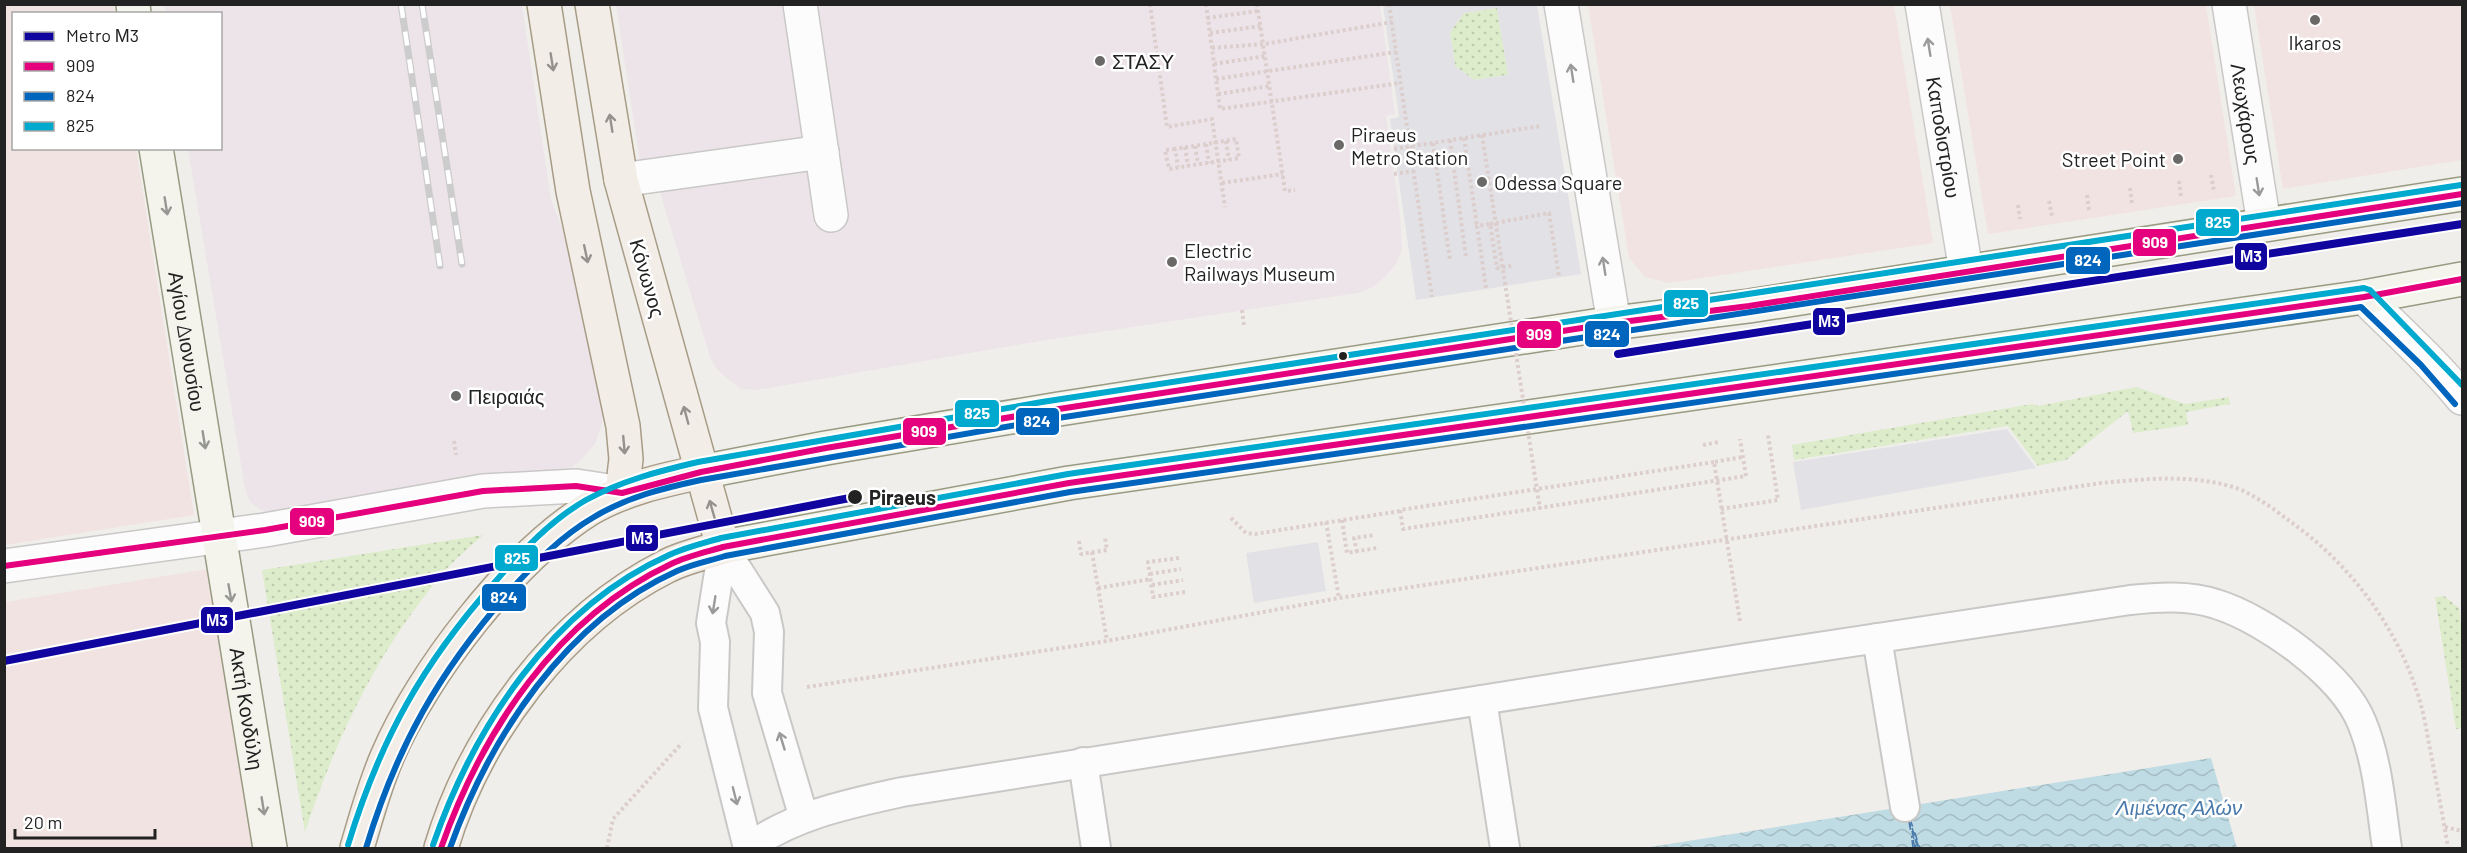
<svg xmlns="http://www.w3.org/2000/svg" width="2467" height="853" viewBox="0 0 2467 853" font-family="Barlow,sans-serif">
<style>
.commercial{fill:#f1e3e1}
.railway{fill:#ede4e9}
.grass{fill:url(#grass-dots)}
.plaza{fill:#e2e1e5;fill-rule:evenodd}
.water{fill:url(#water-waves)}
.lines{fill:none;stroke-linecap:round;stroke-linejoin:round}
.ferry{stroke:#4a7aab;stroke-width:1.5;stroke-dasharray:8 6;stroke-linecap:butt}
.service-casing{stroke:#c9c8c7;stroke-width:32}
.minor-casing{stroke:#c9c8c7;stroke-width:36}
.secondary-casing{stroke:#999a82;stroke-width:36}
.primary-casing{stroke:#a79c86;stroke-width:36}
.path{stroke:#dccecd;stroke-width:4;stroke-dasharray:3 3;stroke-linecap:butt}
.service{stroke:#fdfcfc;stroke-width:28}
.minor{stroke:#fdfcfc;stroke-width:33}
.secondary{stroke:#f4f4ed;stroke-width:33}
.primary{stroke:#f3ede7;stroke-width:33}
.rail-casing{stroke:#ccc;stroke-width:7}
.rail{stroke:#fff;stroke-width:4.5;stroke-dasharray:14;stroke-linecap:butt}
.path-bridge{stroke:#dccecd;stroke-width:4;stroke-dasharray:3 3;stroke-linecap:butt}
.bus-1-casing{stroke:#fff;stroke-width:10}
.bus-2-casing{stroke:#fff;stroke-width:10}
.bus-3-casing{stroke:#fff;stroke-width:10}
.bus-1{stroke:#e5007d;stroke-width:6}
.bus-2{stroke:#0065bd;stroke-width:6}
.bus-3{stroke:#00a9ce;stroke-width:6}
.metro-1-casing{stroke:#fff;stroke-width:12}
.metro-1{stroke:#10069f;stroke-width:8}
.oneway{stroke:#9a9a9a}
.oneway2{stroke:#95928e}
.oneway3{stroke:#969692}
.poi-dot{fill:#6a6968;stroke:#fff;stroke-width:2}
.bus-dot{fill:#222;stroke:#fff;stroke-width:2}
.labels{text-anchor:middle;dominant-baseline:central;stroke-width:5;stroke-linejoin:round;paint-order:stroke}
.poi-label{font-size:20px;fill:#222;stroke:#fff;text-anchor:start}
.street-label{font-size:20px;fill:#222;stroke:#fff}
.stop-label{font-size:20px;font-weight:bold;fill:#222;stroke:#fff;text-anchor:start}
.water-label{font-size:21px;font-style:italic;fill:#4a7aab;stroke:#fff}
.line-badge{stroke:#fff;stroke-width:2}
.badge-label{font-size:16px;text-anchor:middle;font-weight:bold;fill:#fff}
</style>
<defs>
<pattern id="grass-dots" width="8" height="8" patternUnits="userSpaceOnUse" patternTransform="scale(1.5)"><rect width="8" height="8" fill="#ddeccb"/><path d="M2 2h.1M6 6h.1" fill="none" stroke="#bdcaae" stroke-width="1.8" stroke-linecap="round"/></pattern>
<pattern id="water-waves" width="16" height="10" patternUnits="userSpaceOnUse" patternTransform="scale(1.5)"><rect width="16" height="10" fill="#bfdbe3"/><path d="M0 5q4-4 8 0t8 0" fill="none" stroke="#a4bcc2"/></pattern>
</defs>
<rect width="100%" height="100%" fill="#f0eeeb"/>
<!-- commercial -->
<g class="commercial">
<polygon points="5,4 113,5 115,13 14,14 14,148 136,149 194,515 5,545"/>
<polygon points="1588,5 1894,5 1933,243 1669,283 1645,277 1629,258"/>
<polygon points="1950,5 2206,5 2236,196 1988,234"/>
<polygon points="2254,5 2462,5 2462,160 2283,189"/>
<polygon points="208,569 254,848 5,848 5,602"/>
</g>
<!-- railway -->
<g class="railway">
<polygon points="164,5 522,5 551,200 568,243 605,403 602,425 595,444 581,460 572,467 271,514 260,509 250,502 245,489 188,149 220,148 220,14 166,13"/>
<polygon points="616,5 1380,5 1395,114 1386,116 1400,215 1402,249 1396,264 1385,277 1373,287 1358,293 1040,341 757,390 741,389 724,376 715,367 710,357 662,199 655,162 640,163"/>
</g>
<!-- grass -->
<g class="grass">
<polygon points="1497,7 1508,75 1474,80 1455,66 1450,32 1464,13"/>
<polygon points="2136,387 2185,404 2229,397 2230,404 2186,412 2188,425 2133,433 2128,411 2066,460 2038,466 2008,426 1794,460 1792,445 2032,404 2038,406"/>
<path d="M 483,535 C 470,547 455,559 444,572 C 379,648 336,738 305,832 L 262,570 Z"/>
<polygon points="2444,596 2459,608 2462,632 2462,728 2456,729 2435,597"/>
</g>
<!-- plaza -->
<g class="plaza">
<path d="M 1383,5 L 1537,5 L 1581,274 L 1416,300 L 1390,119 L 1399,117 ZM 1497,8 L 1508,75 L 1474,80 L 1455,66 L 1450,32 L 1464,13 Z"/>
<polygon points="2007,429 2036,468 1801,510 1793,462"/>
<polygon points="1318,542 1326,591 1254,603 1246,553"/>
</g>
<!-- water -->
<polygon class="water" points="2211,758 2237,848 1644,848"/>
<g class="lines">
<!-- ferry -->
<g class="ferry">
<polyline points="1909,819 1911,829"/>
<polyline points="1910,819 1920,848"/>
<polyline points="1909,822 1912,838"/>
<polyline points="1912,828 1915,837"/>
<polyline points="1912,831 1916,848"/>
<polyline points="1915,839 1918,848"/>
<polyline points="1916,839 1919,848"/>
<polyline points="1912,840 1913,848"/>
<polyline points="1913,840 1915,848"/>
</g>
<!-- service casing -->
<g class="service-casing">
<g id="service">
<polyline points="723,547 711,623 715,642 713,708 748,848"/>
<polyline points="723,547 765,613 769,632 767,693 804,818"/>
<polyline points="1877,638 1905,807"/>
<polyline points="1482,700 1505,848"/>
<polyline points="1083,762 1096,848"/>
<path d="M 748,848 C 793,815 848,804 902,792 L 1746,658 L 2130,600 C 2158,597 2189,595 2216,604 C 2265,619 2343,675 2362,723 C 2378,762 2381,807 2387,848"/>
</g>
</g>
<!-- minor casing -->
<g class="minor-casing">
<g id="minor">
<polyline points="800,4 831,215"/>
<polyline points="1561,4 1614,323"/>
<path id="s1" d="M 1922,4 L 1966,271"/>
<path id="s2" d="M 2229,4 L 2264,224"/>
<polyline points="621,180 822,152"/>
<path d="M 2364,297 C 2398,331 2433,362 2462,398"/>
<polyline points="4,566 265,530 483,491 576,486 622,493"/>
</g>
</g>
<!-- secondary casing -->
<g class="secondary-casing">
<g id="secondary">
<polyline points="133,4 134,14"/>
<path id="s3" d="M 156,148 L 270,848"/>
<polyline points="701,472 826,448 1059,409 1614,323 1749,306 2462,194"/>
<polyline points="723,547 1069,483 2364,297 2462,279"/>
</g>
</g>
<!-- primary casing -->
<g class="primary-casing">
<g id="primary">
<polyline points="544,4 573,191 623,426 626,459 622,493"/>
<path d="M 357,848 C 366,818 374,787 387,757 C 422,674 512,557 589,509 C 623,489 663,480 701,472"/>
<path d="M 441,848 C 475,735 559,620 667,566 C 684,557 705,553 723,547 L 621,180 L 592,4"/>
</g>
</g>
<!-- path -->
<g class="path">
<polyline points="1150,4 1167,127 1212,119 1225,207"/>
<polyline points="1206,4 1220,109 1400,83"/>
<polyline points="1257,4 1285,191 1295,190"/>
<polyline points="1389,4 1432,297"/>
<polyline points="1207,18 1258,11"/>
<polyline points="1210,33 1261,26"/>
<polyline points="1212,48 1264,44 1392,22"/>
<polyline points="1214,64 1266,56"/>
<polyline points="1216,79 1396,52"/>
<polyline points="1218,94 1270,86"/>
<polyline points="1482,135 1492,199"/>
<polyline points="1464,138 1477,226"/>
<polyline points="1450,140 1466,257"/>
<polyline points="1226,141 1229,160"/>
<polyline points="1433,143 1450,260"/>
<polyline points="1206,144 1209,163"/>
<polyline points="1195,146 1198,164"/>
<polyline points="1185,147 1188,166"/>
<path d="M 1175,149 L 1165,150 L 1169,169 C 1192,165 1216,162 1239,158 L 1236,139 L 1175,149 L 1178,167"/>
<polyline points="1394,149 1541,126"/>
<polyline points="1394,174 1414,171"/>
<polyline points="2211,175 2214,191"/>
<polyline points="2179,181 2181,196"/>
<polyline points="1222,183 1283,174"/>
<polyline points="2130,188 2132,203"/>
<polyline points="2087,195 2089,210"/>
<polyline points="2049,201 2052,216"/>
<polyline points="2018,205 2020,219"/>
<polyline points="1490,224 1549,213 1559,277"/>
<polyline points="1486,288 1477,226 1490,224 1497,268 1511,266"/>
<polyline points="1242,310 1244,326"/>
<polyline points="454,441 456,455"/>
<polyline points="1703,445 1719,442"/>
<polyline points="1714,462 1400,510 1403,529 1746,476 1740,439"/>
<polyline points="1721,509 1778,500 1768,435"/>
<polyline points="1231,518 1246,533 1255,534 1400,511"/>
<polyline points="1342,520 1347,553 1377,548"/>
<polyline points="1326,522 1339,598"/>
<polyline points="1079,541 1081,554 1107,550 1105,538"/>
<polyline points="1092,552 1107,641"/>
<polyline points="1357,552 1354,538 1375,535"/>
<polyline points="1179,558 1148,562 1153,597 1185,592"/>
<polyline points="1150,574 1181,569"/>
<polyline points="1152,585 1183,580"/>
<polyline points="1098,588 1151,579"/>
<polyline points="1740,621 1714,462 1743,457"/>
<path d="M 807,687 L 1107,641 L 1339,598 L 2101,483 C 2145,479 2190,474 2233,487 C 2255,494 2276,511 2295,525 C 2350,565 2396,626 2417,692 C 2424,712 2427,734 2431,754 C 2437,786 2443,817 2448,848"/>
<polyline points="2445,827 2462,831"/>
<polyline points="607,848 613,819 682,743"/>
</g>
<!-- service -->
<use href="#service" class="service"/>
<!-- minor -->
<use href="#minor" class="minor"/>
<!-- secondary -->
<use href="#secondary" class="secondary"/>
<!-- primary -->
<use href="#primary" class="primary"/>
<!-- rail casing -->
<g class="rail-casing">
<g id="rail">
<polyline points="401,4 440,266"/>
<polyline points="422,4 462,264"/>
</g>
</g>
<!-- rail -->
<use href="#rail" class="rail"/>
<!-- path-bridge -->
<polyline class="path-bridge" points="1492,199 1540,509"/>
<!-- bus-1 casing -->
<g class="bus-1-casing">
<g id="bus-1">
<polyline points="4,566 265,530 483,491 576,486 622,493 701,472 826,448 1059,409 1614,323 1749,306 2462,194"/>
<path d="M 441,848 C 482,732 556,618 671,564 C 687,556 706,552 723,547 L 1069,483 L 2364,297 L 2462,279"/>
</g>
</g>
<!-- bus-2 casing -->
<g class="bus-2-casing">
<g id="bus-2">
<path d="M 366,848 C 397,746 438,673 509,592 C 534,564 561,536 594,517 C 627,497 664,488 701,480 L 1045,420 L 2462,203"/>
<path d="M 450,848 C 490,737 565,621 677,571 C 692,564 709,561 725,556 L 1070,492 L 2361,307 L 2421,365 L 2455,404"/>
</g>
</g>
<!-- bus-3 casing -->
<g class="bus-3-casing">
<g id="bus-3">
<path d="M 348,845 C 380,740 422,664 495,582 C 522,551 551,520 586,500 C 621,481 659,471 698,462 L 1042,402 L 2461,185"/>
<path d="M 433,845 C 474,727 551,608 669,555 C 686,547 704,543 721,538 L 1068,474 L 2364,288 L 2370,290 L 2462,385"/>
</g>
</g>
<!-- bus-1 -->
<use href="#bus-1" class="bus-1"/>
<!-- bus-2 -->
<use href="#bus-2" class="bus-2"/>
<!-- bus-3 -->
<use href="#bus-3" class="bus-3"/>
<!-- metro-1 casing -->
<g class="metro-1-casing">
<g id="metro-1">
<polyline points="1618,354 2462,224"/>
<polyline points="4,661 855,497"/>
</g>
</g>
<!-- metro-1 -->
<use href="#metro-1" class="metro-1"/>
</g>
<!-- one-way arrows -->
<defs><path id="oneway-shaft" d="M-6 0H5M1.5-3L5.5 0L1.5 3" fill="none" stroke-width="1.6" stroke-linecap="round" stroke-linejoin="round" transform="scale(1.5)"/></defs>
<g class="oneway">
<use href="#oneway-shaft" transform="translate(1929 47) rotate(-99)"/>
<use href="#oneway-shaft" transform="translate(1572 73) rotate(-99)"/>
<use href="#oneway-shaft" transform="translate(2258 187) rotate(81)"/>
<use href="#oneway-shaft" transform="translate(1604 266) rotate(-99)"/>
<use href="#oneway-shaft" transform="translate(714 605) rotate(99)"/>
<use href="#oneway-shaft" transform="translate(782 741) rotate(-107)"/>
<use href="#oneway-shaft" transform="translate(735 796) rotate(76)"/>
</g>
<g class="oneway2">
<use href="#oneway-shaft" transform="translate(552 62) rotate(81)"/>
<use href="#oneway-shaft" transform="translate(611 123) rotate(-99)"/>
<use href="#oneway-shaft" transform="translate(586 254) rotate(78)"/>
<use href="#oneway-shaft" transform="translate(686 415) rotate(-105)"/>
<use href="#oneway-shaft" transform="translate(624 445) rotate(85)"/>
<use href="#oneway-shaft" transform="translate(712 509) rotate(-106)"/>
</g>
<g class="oneway3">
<use href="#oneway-shaft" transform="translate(166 206) rotate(81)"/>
<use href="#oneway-shaft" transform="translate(204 440) rotate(81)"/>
<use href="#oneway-shaft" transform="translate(230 593) rotate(80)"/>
<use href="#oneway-shaft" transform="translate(263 806) rotate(81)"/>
</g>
<!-- markers -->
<g class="poi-dot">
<circle cx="2315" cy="20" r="6"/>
<circle cx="1100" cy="61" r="6"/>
<circle cx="1339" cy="145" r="6"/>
<circle cx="2178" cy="159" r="6"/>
<circle cx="1482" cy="182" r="6"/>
<circle cx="1172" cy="262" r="6"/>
<circle cx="456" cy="396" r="6"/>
</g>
<g class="bus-dot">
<circle cx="1343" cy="356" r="5"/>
<circle cx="855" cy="497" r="8"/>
</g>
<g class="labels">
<!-- poi labels -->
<g class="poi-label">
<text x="2315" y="42" text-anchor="middle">Ikaros</text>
<text x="1112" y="61">ΣΤΑΣΥ</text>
<text x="1351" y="134">Piraeus<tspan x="1351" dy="23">Metro Station</tspan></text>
<text x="2166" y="159" text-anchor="end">Street Point</text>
<text x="1494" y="182">Odessa Square</text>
<text x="1184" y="250">Electric<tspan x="1184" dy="23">Railways Museum</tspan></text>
<text x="468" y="396">Πειραιάς</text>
</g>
<!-- street labels -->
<g class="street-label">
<text stroke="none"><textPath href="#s2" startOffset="111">Λεωχάρους</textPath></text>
<text stroke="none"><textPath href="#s1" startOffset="135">Καποδιστρίου</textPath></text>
<text transform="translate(648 278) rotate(74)">Κόνωνος</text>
<text stroke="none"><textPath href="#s3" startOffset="196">Αγίου Διονυσίου</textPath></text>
<text stroke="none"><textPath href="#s3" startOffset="568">Ακτή Κονδύλη</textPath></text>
</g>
<!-- stop labels -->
<g class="stop-label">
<text x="869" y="497">Piraeus</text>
</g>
<!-- water labels -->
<g class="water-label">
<text x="2179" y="806">Λιμένας Αλών</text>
</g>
</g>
<g class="line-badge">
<rect x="2195" y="208" width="45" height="29" rx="6" fill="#00a9ce"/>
<rect x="2132" y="228" width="45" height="29" rx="6" fill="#e5007d"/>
<rect x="2234" y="242" width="34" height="29" rx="6" fill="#10069f"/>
<rect x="2065" y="246" width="46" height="29" rx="6" fill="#0065bd"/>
<rect x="1663" y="289" width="46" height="29" rx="6" fill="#00a9ce"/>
<rect x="1812" y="307" width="34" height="29" rx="6" fill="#10069f"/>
<rect x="1584" y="320" width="46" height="28" rx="6" fill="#0065bd"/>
<rect x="1516" y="320" width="46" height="29" rx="6" fill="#e5007d"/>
<rect x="954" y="399" width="46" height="29" rx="6" fill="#00a9ce"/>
<rect x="1015" y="407" width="45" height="29" rx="6" fill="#0065bd"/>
<rect x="902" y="417" width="45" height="29" rx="6" fill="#e5007d"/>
<rect x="289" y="507" width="46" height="29" rx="6" fill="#e5007d"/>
<rect x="625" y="524" width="34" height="28" rx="6" fill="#10069f"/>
<rect x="494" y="544" width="45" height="28" rx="6" fill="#00a9ce"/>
<rect x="481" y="583" width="46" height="29" rx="6" fill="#0065bd"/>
<rect x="200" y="606" width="34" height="28" rx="6" fill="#10069f"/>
</g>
<g class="badge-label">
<text x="2218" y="228">825</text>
<text x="2155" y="248">909</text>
<text x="2251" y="262">Μ3</text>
<text x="2088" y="266">824</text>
<text x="1686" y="309">825</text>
<text x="1829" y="327">Μ3</text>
<text x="1607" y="340">824</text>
<text x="1539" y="340">909</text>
<text x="977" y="419">825</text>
<text x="1037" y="427">824</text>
<text x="924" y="437">909</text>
<text x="312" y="527">909</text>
<text x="642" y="544">Μ3</text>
<text x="517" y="564">825</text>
<text x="504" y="603">824</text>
<text x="217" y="626">Μ3</text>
</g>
<!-- border -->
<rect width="2467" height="853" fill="none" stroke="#222222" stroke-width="12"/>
<!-- legend -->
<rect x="12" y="12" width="210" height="138" fill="#ffffff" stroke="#a7a7a7" stroke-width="1.5"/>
<rect x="24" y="32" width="30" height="9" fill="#10069f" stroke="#a7a7a7" stroke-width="1.5"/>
<text x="66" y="42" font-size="18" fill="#222222">Metro Μ3</text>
<rect x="24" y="62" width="30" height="9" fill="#e5007d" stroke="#a7a7a7" stroke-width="1.5"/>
<text x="66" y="72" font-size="18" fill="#222222">909</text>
<rect x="24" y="92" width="30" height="9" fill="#0065bd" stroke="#a7a7a7" stroke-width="1.5"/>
<text x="66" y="102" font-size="18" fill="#222222">824</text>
<rect x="24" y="122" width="30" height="9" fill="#00a9ce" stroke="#a7a7a7" stroke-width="1.5"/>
<text x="66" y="132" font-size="18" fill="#222222">825</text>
<!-- scale -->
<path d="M15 829v9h140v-9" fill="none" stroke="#222222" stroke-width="3"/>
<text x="24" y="829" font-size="18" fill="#222222" stroke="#ffffff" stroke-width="4.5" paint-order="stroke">20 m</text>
</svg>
